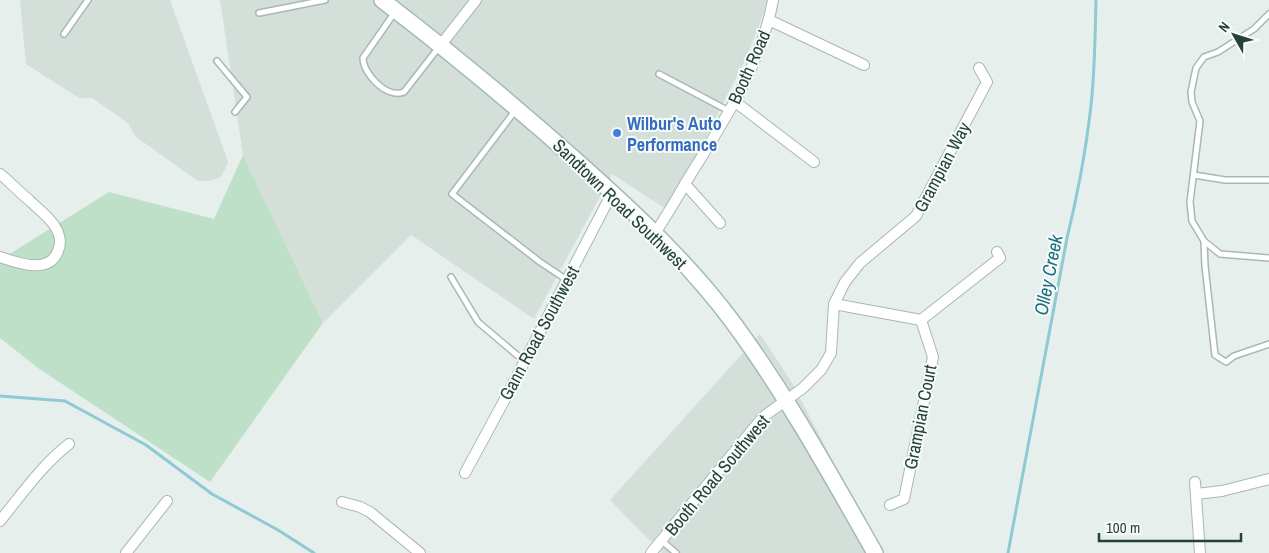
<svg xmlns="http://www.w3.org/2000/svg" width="1269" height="553" viewBox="0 0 1269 553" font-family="'Archivo Narrow',sans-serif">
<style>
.built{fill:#d4dfda}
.green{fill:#bfe0c8}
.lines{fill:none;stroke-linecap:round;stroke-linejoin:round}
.stream{stroke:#8ec9d4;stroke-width:3}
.lane-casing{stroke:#a8b8b2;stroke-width:8}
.street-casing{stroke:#a8b8b2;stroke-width:12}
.secondary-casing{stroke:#a4bbb3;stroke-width:18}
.lane{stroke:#fff;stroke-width:5}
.street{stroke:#fff;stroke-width:10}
.secondary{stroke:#fff;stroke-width:15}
.shop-dot{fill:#3f7fe0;stroke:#f7fbf9;stroke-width:2}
.labels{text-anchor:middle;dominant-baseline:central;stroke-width:4;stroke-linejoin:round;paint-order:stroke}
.street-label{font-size:18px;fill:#24423a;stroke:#f7fbf9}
.shop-label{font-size:18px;font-weight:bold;fill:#366cbe;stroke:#f7fbf9;text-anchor:start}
.water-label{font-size:19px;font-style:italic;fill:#1c6f80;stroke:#f7fbf9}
</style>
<rect width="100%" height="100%" fill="#e6efeb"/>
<!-- built -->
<g class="built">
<polygon points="20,0 170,0 226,156 228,163 221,177 210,181 198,181 135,136 128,123 92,98 79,98 26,64"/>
<polygon points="220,0 769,0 746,58 669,211 612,174 534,319 411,235 323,323 243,155"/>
<polygon points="760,334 792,383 836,467 876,553 662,553 610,500"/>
</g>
<!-- green -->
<polygon class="green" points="243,155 323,323 210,482 38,368 0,338 0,260 109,192 214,219"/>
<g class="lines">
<!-- stream -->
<g class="stream">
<polyline points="0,396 65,401 146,445 212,494 278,530 314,553"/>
<path d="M 1008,553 L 1067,238 C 1077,197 1085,156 1090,114 C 1095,76 1095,38 1096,0"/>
</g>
<!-- lane casing -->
<g class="lane-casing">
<g id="lane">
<path d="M 395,12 L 363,58 C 363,74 387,99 404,92 L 439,47"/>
<polyline points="259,13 325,0"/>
<polyline points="1269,14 1254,29 1218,52 1204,57 1196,68 1191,92 1192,102 1200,121 1190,202 1192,221 1204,241 1220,254 1269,258"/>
<polyline points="64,34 88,0"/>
<polyline points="217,61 247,97 235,112"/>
<polyline points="659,74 729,111"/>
<polyline points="515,111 452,194 540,262 567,280"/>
<polyline points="1194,175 1225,180 1269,180"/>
<polyline points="1204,241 1205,266 1215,355 1226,362 1234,356 1269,344"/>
<polyline points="451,277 478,322 524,361"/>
<polyline points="662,541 676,553"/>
</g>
</g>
<!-- street casing -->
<g class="street-casing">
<g id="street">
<polyline points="769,20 864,65"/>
<polyline points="440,46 476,0"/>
<polyline points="734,101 814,162"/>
<path d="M 0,174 C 10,182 19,192 29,200 C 38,209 47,215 54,225 C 59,232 62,242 58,251 C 49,275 18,263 0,257"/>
<polyline points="685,184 720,223"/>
<path d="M 655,233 C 668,214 679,194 691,174 C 724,121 762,63 773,0"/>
<polyline points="834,304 921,320 1000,258 997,252"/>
<polyline points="465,473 505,399 612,193"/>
<polyline points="1195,482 1200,553"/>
<polyline points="1196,494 1222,491 1269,479"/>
<polyline points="342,502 360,507 370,512 420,553"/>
<polyline points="890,505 904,499 933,357 921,320"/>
<path d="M 0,521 C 22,494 41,466 69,444"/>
<polyline points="126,553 167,501"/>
<polyline points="651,553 763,417 803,388 821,370 831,353 834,304 845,282 860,263 916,216 987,82 979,68"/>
</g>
</g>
<!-- secondary casing -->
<g class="secondary-casing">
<path id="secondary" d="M 382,0 C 449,51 514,105 577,161 C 632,210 688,262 732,321 C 786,394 830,474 875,553"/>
</g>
<!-- lane -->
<use href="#lane" class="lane"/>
<!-- street -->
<use href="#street" class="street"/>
<!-- secondary -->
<use href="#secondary" class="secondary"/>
</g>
<!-- markers -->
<circle class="shop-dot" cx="617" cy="133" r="5"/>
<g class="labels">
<!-- street labels -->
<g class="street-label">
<text transform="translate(749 67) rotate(-66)">Booth Road</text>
<text transform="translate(942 167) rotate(-62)">Grampian Way</text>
<text transform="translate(620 204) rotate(44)">Sandtown Road Southwest</text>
<text transform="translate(539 333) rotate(-62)">Gann Road Southwest</text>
<text transform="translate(920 417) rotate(-79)">Grampian Court</text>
<text transform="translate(717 475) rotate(-50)">Booth Road Southwest</text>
</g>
<!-- shop labels -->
<g class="shop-label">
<text x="627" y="123">Wilbur's Auto<tspan x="627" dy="21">Performance</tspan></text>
</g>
<!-- water labels -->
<g class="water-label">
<text transform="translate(1048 275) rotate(-79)">Olley Creek</text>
</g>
</g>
<!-- north arrow -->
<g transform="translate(1234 35) rotate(309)" stroke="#f7fbf9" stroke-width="4" paint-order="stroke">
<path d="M0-4L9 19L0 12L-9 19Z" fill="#24423a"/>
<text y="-8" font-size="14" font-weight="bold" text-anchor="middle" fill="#24423a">N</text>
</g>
<!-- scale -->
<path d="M1099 533v8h142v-8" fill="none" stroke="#24423a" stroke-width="2.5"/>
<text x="1106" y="533" font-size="15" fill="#24423a" stroke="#f7fbf9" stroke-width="4" paint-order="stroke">100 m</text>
</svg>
